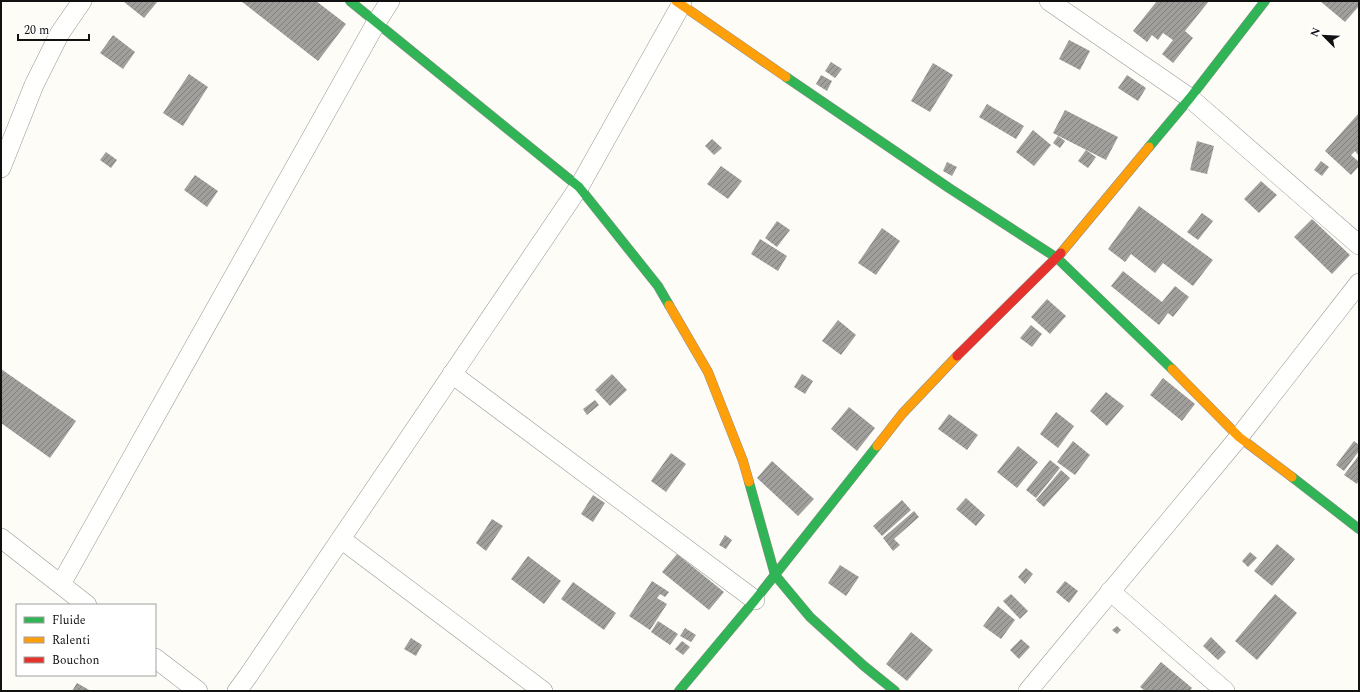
<svg xmlns="http://www.w3.org/2000/svg" width="1360" height="692" viewBox="0 0 1360 692" font-family="Spectral,serif">
<style>
.building{fill:url(#building-hatch)}
.lines{fill:none;stroke-linecap:round;stroke-linejoin:round}
.street-casing{stroke:#979795;stroke-width:20}
.fast-casing{stroke:#8e8d8b;stroke-width:10}
.slow-casing{stroke:#8e8d8b;stroke-width:10}
.jam-casing{stroke:#8e8d8b;stroke-width:10}
.street{stroke:#fffffe;stroke-width:19}
.fast{stroke:#30b455;stroke-width:9}
.slow{stroke:#ff9f0a;stroke-width:9}
.jam{stroke:#e5322d;stroke-width:9}
</style>
<defs>
<pattern id="building-hatch" width="6" height="6" patternUnits="userSpaceOnUse"><rect width="6" height="6" fill="#a19f9c"/><path d="M-1 1l2-2M0 6l6-6M5 7l2-2" fill="none" stroke="#82807e"/></pattern>
</defs>
<rect width="100%" height="100%" fill="#fdfcf7"/>
<!-- building -->
<g class="building">
<polygon points="125,1 158,1 144,18 124,2"/>
<polygon points="241,1 316,1 346,24 318,61"/>
<polygon points="1157,1 1209,1 1185,31 1193,38 1173,63 1162,54 1173,40 1163,33 1158,40 1152,35 1147,42 1133,31"/>
<polygon points="1320,1 1359,1 1359,6 1345,22"/>
<polygon points="113,35 135,52 123,69 100,53"/>
<polygon points="1069,40 1090,51 1080,70 1059,59"/>
<polygon points="831,62 842,69 835,78 825,71"/>
<polygon points="933,63 953,75 930,112 911,101"/>
<polygon points="189,74 208,87 183,126 163,113"/>
<polygon points="821,75 832,81 827,91 816,84"/>
<polygon points="1127,75 1146,88 1138,101 1118,88"/>
<polygon points="987,104 1024,126 1016,139 979,117"/>
<polygon points="1065,110 1118,137 1106,160 1053,133"/>
<polygon points="1359,113 1359,156 1355,151 1351,155 1359,162 1359,166 1351,175 1325,151"/>
<polygon points="1033,130 1051,145 1034,166 1016,152"/>
<polygon points="1058,136 1065,141 1060,148 1053,143"/>
<polygon points="712,139 722,148 714,155 705,146"/>
<polygon points="1197,141 1214,146 1207,174 1190,170"/>
<polygon points="1086,150 1096,157 1088,168 1078,161"/>
<polygon points="106,152 117,160 111,168 100,160"/>
<polygon points="1321,161 1329,167 1322,176 1314,170"/>
<polygon points="947,162 957,167 952,176 943,171"/>
<polygon points="721,166 742,181 728,199 707,184"/>
<polygon points="195,175 218,191 207,207 184,190"/>
<polygon points="1261,181 1277,195 1259,213 1244,199"/>
<polygon points="1139,206 1213,260 1193,286 1163,263 1155,273 1131,254 1125,262 1108,249"/>
<polygon points="1202,213 1213,221 1198,240 1187,232"/>
<polygon points="1312,219 1350,255 1332,274 1294,237"/>
<polygon points="777,221 790,230 777,247 765,238"/>
<polygon points="882,228 900,241 876,275 858,263"/>
<polygon points="760,239 787,256 778,271 751,254"/>
<polygon points="1123,271 1162,302 1175,286 1189,297 1173,317 1168,313 1159,325 1111,286"/>
<polygon points="1047,299 1066,316 1050,334 1031,317"/>
<polygon points="838,320 856,335 841,355 822,341"/>
<polygon points="1031,325 1042,334 1032,347 1020,338"/>
<polygon points="1,369 76,421 50,458 1,423"/>
<polygon points="612,374 627,390 610,406 595,390"/>
<polygon points="802,374 813,381 805,394 794,387"/>
<polygon points="1163,378 1195,404 1182,421 1150,395"/>
<polygon points="1106,392 1124,406 1107,426 1090,411"/>
<polygon points="595,400 599,405 587,415 583,409"/>
<polygon points="849,407 875,428 857,451 831,429"/>
<polygon points="1056,412 1074,426 1058,448 1040,434"/>
<polygon points="949,414 978,435 967,450 938,429"/>
<polygon points="1073,441 1090,455 1075,475 1057,462"/>
<polygon points="1354,441 1359,445 1359,451 1344,471 1336,465"/>
<polygon points="1018,446 1038,462 1017,488 997,472"/>
<polygon points="671,453 686,464 666,492 651,481"/>
<polygon points="1359,455 1359,480 1357,484 1344,475"/>
<polygon points="1050,460 1060,468 1036,498 1026,490"/>
<polygon points="772,461 814,499 798,516 757,478"/>
<polygon points="1061,470 1070,478 1044,507 1036,500"/>
<polygon points="593,495 605,503 593,522 581,514"/>
<polygon points="966,498 985,515 976,526 956,509"/>
<polygon points="902,500 911,510 882,536 873,526"/>
<polygon points="914,511 919,517 894,539 900,545 893,551 883,538"/>
<polygon points="492,519 503,526 486,551 476,543"/>
<polygon points="725,535 732,540 726,549 719,545"/>
<polygon points="1277,544 1295,559 1272,586 1254,571"/>
<polygon points="1250,552 1257,558 1248,567 1242,561"/>
<polygon points="677,554 724,592 709,610 662,572"/>
<polygon points="528,556 561,581 544,604 511,579"/>
<polygon points="840,565 859,577 846,596 828,583"/>
<polygon points="1026,568 1033,574 1025,584 1018,577"/>
<polygon points="652,581 669,592 665,597 660,594 657,598 667,604 650,630 629,616"/>
<polygon points="1065,581 1078,591 1069,603 1056,592"/>
<polygon points="573,582 616,613 604,630 561,599"/>
<polygon points="1011,594 1028,611 1020,619 1003,601"/>
<polygon points="1275,594 1297,613 1257,660 1235,641"/>
<polygon points="998,606 1015,620 1001,639 983,626"/>
<polygon points="658,621 678,634 670,645 651,632"/>
<polygon points="1117,626 1121,630 1117,634 1112,630"/>
<polygon points="685,628 696,635 691,642 680,636"/>
<polygon points="911,632 933,650 907,681 886,664"/>
<polygon points="1211,637 1226,652 1218,660 1203,646"/>
<polygon points="411,638 422,645 416,656 404,649"/>
<polygon points="1021,639 1030,647 1019,659 1010,650"/>
<polygon points="682,641 690,647 683,655 675,649"/>
<polygon points="1161,662 1192,688 1190,691 1145,691 1140,687"/>
<polygon points="77,683 91,691 72,691"/>
</g>
<g class="lines">
<!-- street casing -->
<g class="street-casing">
<g id="street">
<polyline points="1049,1 1190,98 1359,245"/>
<polyline points="1,168 34,85 60,33 82,1"/>
<polyline points="452,374 755,600"/>
<polyline points="1,538 87,605"/>
<polyline points="341,539 543,691"/>
<polyline points="61,584 376,23 390,1"/>
<polyline points="1110,591 1225,691"/>
<polyline points="155,658 198,691"/>
<polyline points="237,691 248,676 579,187 681,5 682,1"/>
<polyline points="1028,691 1239,437 1359,283"/>
</g>
</g>
<!-- fast casing -->
<g class="fast-casing">
<g id="fast">
<polyline points="350,1 579,187 658,286 669,305"/>
<polyline points="786,77 949,188 1057,258 1172,369"/>
<polyline points="1149,147 1190,98 1265,1"/>
<polyline points="1292,477 1359,529"/>
<polyline points="749,482 775,575 810,617 864,666 895,691"/>
<polyline points="679,691 755,600 877,446"/>
</g>
</g>
<!-- slow casing -->
<g class="slow-casing">
<g id="slow">
<polyline points="676,1 786,77"/>
<polyline points="1061,253 1149,147"/>
<polyline points="669,305 708,372 743,461 749,482"/>
<polyline points="1172,369 1239,437 1292,477"/>
<polyline points="877,446 902,414 957,356"/>
</g>
</g>
<!-- jam casing -->
<g class="jam-casing">
<polyline id="jam" points="957,356 1061,253"/>
</g>
<!-- street -->
<use href="#street" class="street"/>
<!-- fast -->
<use href="#fast" class="fast"/>
<!-- slow -->
<use href="#slow" class="slow"/>
<!-- jam -->
<use href="#jam" class="jam"/>
</g>
<!-- border -->
<rect width="1360" height="692" fill="none" stroke="#111111" stroke-width="4"/>
<!-- legend -->
<rect x="16" y="604" width="140" height="72" fill="#ffffff" stroke="#a0a0a0"/>
<rect x="24" y="617" width="20" height="6" fill="#30b455" stroke="#a0a0a0"/>
<text x="52" y="624" font-size="12" fill="#111111">Fluide</text>
<rect x="24" y="637" width="20" height="6" fill="#ff9f0a" stroke="#a0a0a0"/>
<text x="52" y="644" font-size="12" fill="#111111">Ralenti</text>
<rect x="24" y="657" width="20" height="6" fill="#e5322d" stroke="#a0a0a0"/>
<text x="52" y="664" font-size="12" fill="#111111">Bouchon</text>
<!-- north arrow -->
<g transform="translate(1324 36) rotate(294)" stroke="#ffffff" stroke-width="3" paint-order="stroke">
<path d="M0-3L7 15L0 10L-7 15Z" fill="#111111"/>
<text y="-6" font-size="11" font-weight="bold" text-anchor="middle" fill="#111111">N</text>
</g>
<!-- scale -->
<path d="M18 34v6h71v-6" fill="none" stroke="#111111" stroke-width="2"/>
<text x="24" y="34" font-size="12" fill="#111111" stroke="#ffffff" stroke-width="3" paint-order="stroke">20 m</text>
</svg>
